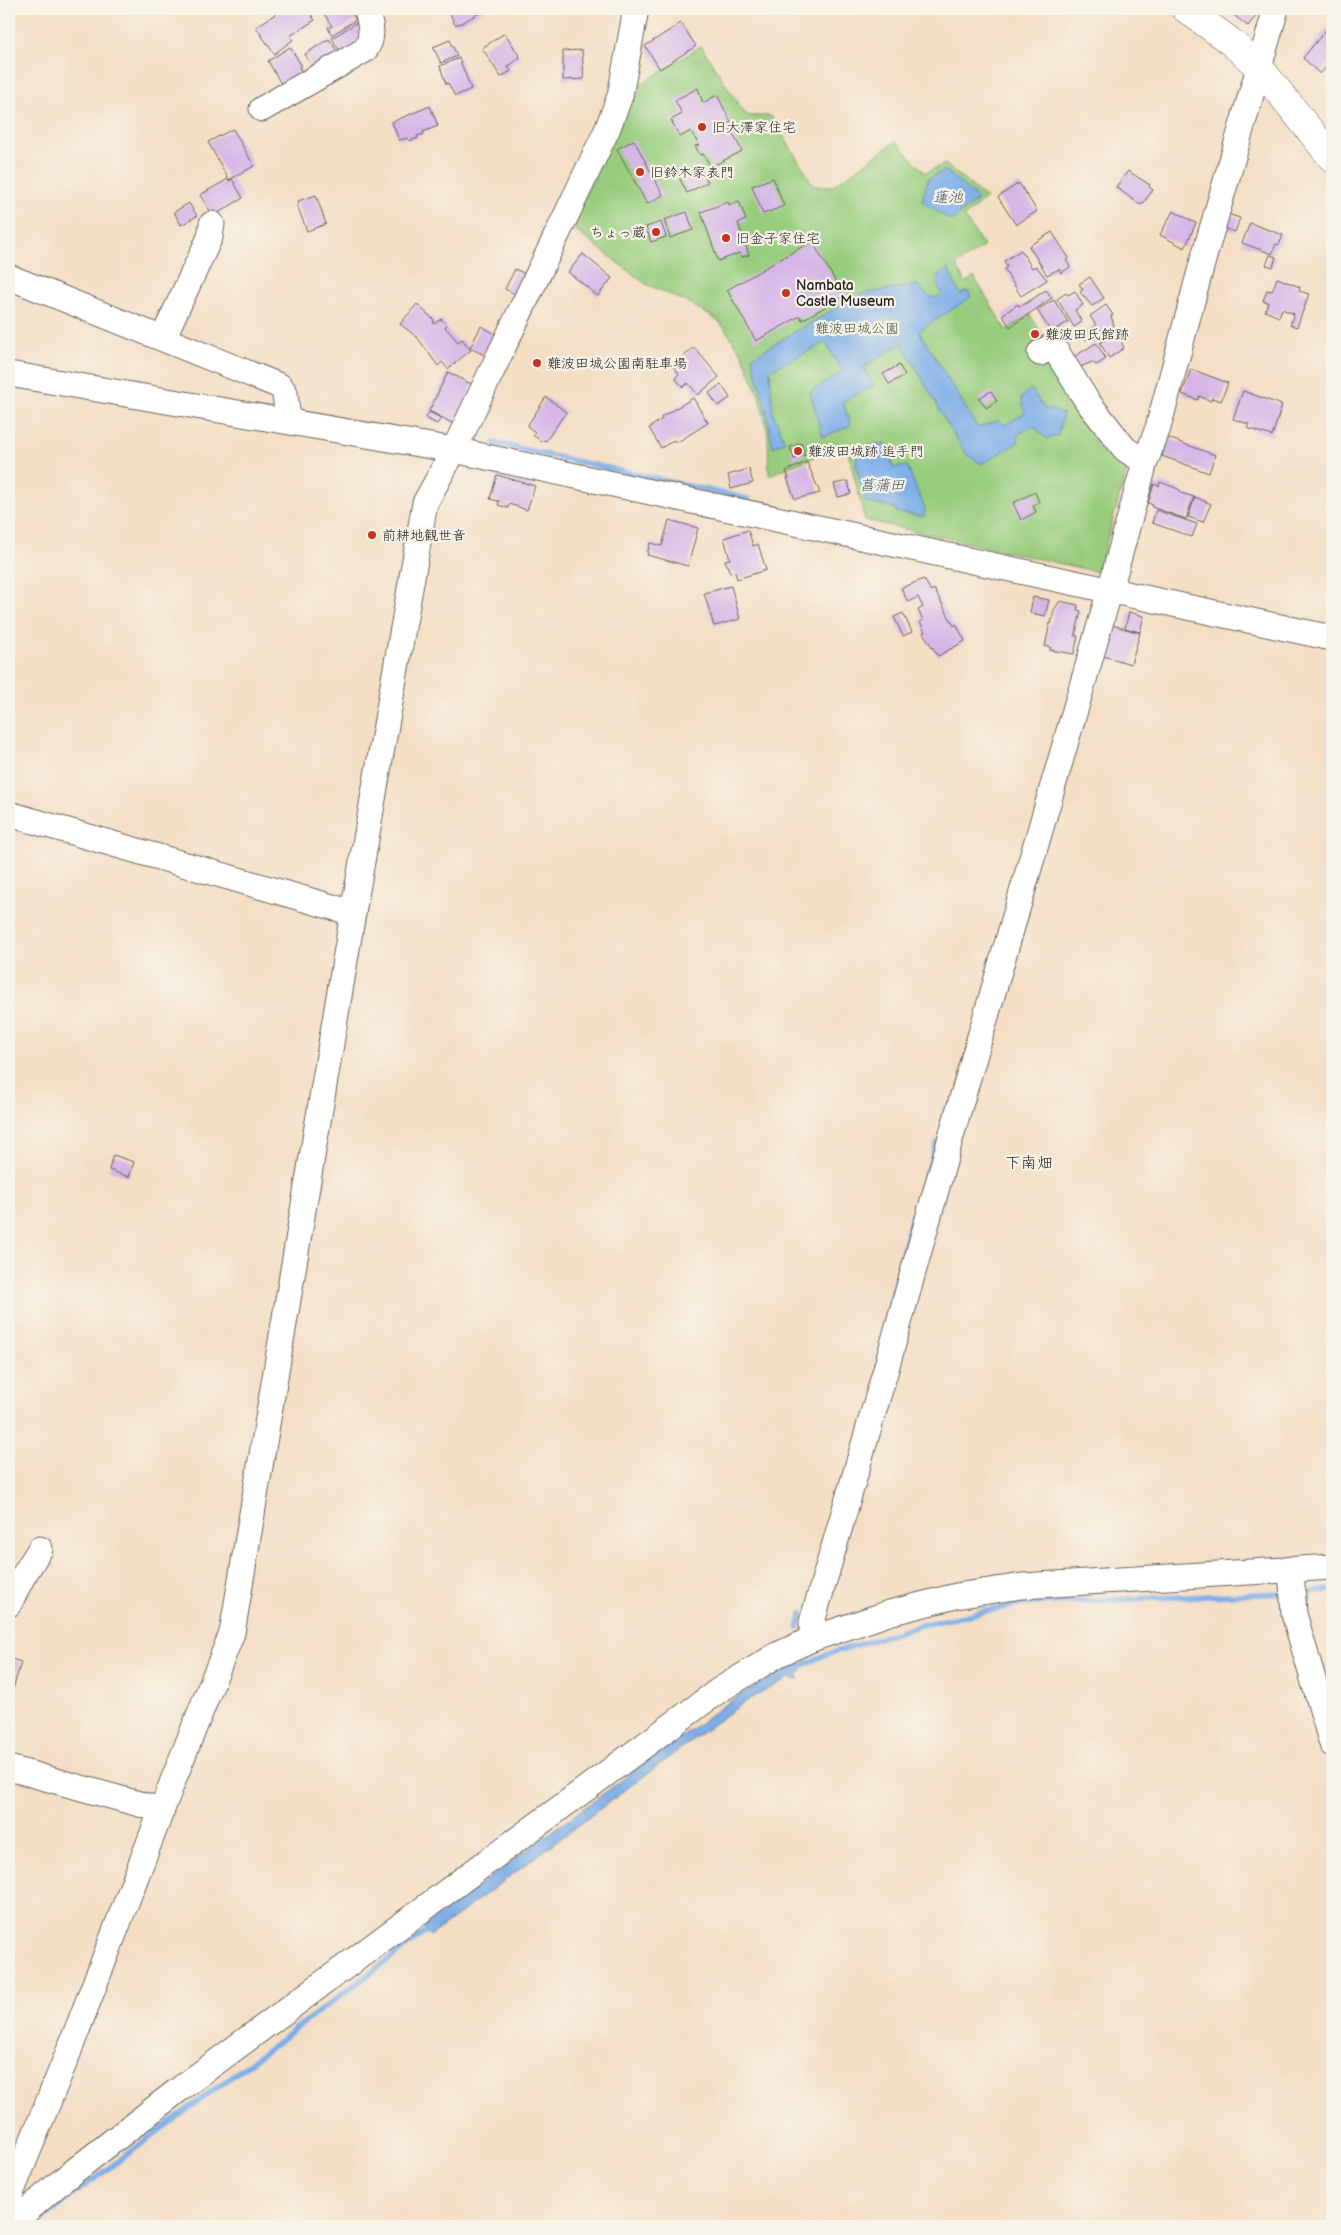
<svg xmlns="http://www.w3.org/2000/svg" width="1341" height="2235" viewBox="0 0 1341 2235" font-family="'Balsamiq Sans','Klee One',sans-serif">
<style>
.green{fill:#98cd7e;stroke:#5a744d}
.water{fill:#7caee8;stroke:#4c6582}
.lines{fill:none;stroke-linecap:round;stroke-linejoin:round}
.stream{stroke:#7caee8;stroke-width:5.5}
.building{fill:#d5b6e7}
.minor-casing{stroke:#686057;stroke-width:27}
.major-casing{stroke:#686057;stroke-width:29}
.minor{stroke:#fff;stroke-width:25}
.major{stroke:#fff;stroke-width:28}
.poi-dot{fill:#c8321e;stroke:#f7f3e8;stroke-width:2}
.labels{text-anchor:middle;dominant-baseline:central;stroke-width:4.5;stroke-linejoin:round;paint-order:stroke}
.poi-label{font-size:14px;fill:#1c1c1c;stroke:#f7f3e8;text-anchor:start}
.park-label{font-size:14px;fill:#475a3e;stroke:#f7f3e8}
.water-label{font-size:15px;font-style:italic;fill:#42566e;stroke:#f7f3e8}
.quarter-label{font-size:16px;fill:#1c1c1c;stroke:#f7f3e8}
</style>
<rect width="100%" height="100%" fill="#f7f3e8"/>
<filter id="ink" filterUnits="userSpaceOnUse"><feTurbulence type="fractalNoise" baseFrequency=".02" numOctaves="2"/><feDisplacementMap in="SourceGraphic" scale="10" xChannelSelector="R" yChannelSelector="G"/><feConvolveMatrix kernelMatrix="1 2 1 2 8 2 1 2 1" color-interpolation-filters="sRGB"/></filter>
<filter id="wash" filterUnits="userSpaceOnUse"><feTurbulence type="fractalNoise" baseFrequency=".0096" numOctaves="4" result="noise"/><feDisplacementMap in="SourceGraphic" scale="20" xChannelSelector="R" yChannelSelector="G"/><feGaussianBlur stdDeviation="1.12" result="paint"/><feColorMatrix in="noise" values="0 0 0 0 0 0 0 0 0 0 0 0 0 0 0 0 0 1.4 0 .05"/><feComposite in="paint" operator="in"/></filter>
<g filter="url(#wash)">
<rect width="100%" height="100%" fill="#f4dec4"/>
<!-- green -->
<polygon class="green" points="701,46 743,111 749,116 771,116 814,186 833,186 896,141 925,173 945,164 986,198 964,217 984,246 956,265 965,283 974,277 1006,330 1030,315 1045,339 1028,350 1036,364 1046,359 1129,463 1098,572 865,520 846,444 769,475 768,435 760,398 742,353 720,322 691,304 646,284 576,231 574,221 632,90"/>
<!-- water -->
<g class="water">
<polygon points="945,170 978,199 951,221 922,201 928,179"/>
<polygon points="948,269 960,294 968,291 971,297 919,331 978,428 999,420 1005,425 1025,413 1021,398 1031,389 1044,408 1063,414 1058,435 1047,439 1033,426 1017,435 1019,442 982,464 967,455 950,429 902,343 864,367 873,386 842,402 849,418 850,426 823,437 810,392 842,372 826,343 770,370 773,413 785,442 773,447 765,405 752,357 860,294 918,285 929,296 934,298 942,295 938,286 937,276"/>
<polygon points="884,443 891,455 893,468 907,466 925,509 924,517 896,512 896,509 866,502 855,463 857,462 856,452 871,447 870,445"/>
<polygon points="788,1661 791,1662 791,1665 799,1661 802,1671 797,1674 799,1678 793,1680 790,1677 745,1702 715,1723 430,1936 423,1927 630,1774 628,1771 632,1768 635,1771 723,1706 786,1667"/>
</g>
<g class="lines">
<!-- stream -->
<g class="stream">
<polyline points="494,443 748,499"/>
<polyline points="885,1326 911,1220 937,1143"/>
<polyline points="1299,1592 1332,1590"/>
<polyline points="798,1628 802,1613"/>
<polyline points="794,1669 825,1655 921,1625 1025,1603 1288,1593"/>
<polyline points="35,2226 62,2203 431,1928"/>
</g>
</g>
<g id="blocks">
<!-- building -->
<g class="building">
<polygon points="283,9 307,9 315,20 290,36 293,40 274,54 256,27"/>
<polygon points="321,9 349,9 356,20 332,35 328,28 332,26"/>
<polygon points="448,9 486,9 460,24 459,23 455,25"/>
<polygon points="1226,9 1257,9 1260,11 1248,26"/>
<polygon points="1332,22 1332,60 1320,74 1303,58"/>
<polygon points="356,23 362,34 361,41 341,54 332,38"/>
<polygon points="681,23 696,46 660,69 645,46"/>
<polygon points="505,33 520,57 508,67 511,71 501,77 482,48"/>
<polygon points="329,39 339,55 313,68 305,54"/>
<polygon points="450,40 457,56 441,63 433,47"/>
<polygon points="290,47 301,65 299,67 305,77 284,89 268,61"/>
<polygon points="582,50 584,79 563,80 563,51"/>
<polygon points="459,58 471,89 455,96 448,83 446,84 440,66"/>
<polygon points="698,88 703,103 717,95 731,122 728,124 742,151 711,167 703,154 700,155 695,146 699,145 691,131 680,137 671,120 682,114 675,100"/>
<polygon points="430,106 438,126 423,132 424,134 417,136 418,138 409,141 408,138 399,140 392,122"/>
<polygon points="233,129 254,166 229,180 208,142"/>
<polygon points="634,140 663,195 647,204 617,149"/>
<polygon points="698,164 708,182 687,193 678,175"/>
<polygon points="1128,171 1150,185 1149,187 1153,190 1143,203 1140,205 1116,187"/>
<polygon points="773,178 784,206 763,214 752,186"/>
<polygon points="228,179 229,181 232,179 243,198 213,216 200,195"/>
<polygon points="1019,183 1037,211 1016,225 998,197"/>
<polygon points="316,195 326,224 307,231 297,205 299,204 298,201"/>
<polygon points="739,201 746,220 738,223 749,255 742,257 740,253 718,261 701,212 728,202 729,205"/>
<polygon points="189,203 197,216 181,225 174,212"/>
<polygon points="1173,211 1196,223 1185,248 1160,235"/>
<polygon points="687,212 693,230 670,238 664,220"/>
<polygon points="1228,214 1240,218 1235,232 1223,228"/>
<polygon points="661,222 666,237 651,242 646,227"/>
<polygon points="1250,223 1283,235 1279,245 1276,244 1272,254 1242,243"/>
<polygon points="1052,232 1069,258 1066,260 1070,267 1061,273 1059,269 1047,275 1029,246"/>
<polygon points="812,241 844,296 802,320 800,316 756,341 727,290"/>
<polygon points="1021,250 1032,268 1036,266 1047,280 1021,296 1004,269 1007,267 1004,261"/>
<polygon points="583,254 612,278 598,296 568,272"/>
<polygon points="1270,255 1276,257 1273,267 1266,265"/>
<polygon points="515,269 529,276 519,296 505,289"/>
<polygon points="1090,277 1104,298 1092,306 1080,292 1083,290 1079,284"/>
<polygon points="1277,278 1300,287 1299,291 1309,294 1297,327 1290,325 1294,314 1282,309 1279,317 1265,311 1268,302 1263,301 1267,290 1272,291"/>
<polygon points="1046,290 1052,298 1010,327 1002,315 1018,304 1019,306 1025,304"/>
<polygon points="1075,291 1083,305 1075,310 1082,322 1074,327 1057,299 1066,293 1068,295"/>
<polygon points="1054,300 1068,322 1051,332 1037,310"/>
<polygon points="417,304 435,321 433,322 434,324 441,319 447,325 445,327 458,342 462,339 471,350 448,369 442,362 438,366 418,338 400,324"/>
<polygon points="1106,305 1113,315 1111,316 1114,326 1103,333 1101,329 1085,340 1082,334 1096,325 1090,316"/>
<polygon points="481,326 499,336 488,357 470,348"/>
<polygon points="1116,329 1124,348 1109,358 1100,343 1106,339 1103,335"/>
<polygon points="1096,343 1106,359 1096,365 1092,362 1078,368 1072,358"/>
<polygon points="694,347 719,377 698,395 688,383 683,387 675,378 679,374 673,366"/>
<polygon points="899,365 905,375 889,384 883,374"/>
<polygon points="1191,369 1228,383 1221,401 1212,398 1211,401 1199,396 1198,400 1182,394"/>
<polygon points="448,372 473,385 454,424 429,411"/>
<polygon points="721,384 730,398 718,406 709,393"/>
<polygon points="991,391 997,401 986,408 979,398"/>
<polygon points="1243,391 1282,405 1272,436 1247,428 1249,424 1233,419"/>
<polygon points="546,397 566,412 546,441 544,440 542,442 533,435 535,432 527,426"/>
<polygon points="693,398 708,423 676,443 674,440 661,448 649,428 662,419 661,417"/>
<polygon points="429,412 441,418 437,424 426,418"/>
<polygon points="1168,438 1215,455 1209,473 1162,456"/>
<polygon points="801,443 805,455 794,459 790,447"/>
<polygon points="807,462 820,493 795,499 787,478 789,478 786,471"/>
<polygon points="749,469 753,483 731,489 728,475"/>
<polygon points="497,475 535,486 527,510 509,504 508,508 498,505 499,501 490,499"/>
<polygon points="848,481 851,494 838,497 834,484"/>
<polygon points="1160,482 1176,488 1180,490 1181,493 1194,497 1186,519 1152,507 1153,505 1148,503 1154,484 1159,486"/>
<polygon points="1035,492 1039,502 1033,505 1036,512 1021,520 1013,503"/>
<polygon points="1195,497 1211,504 1203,522 1188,517"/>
<polygon points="1156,510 1197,524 1192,537 1152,523"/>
<polygon points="669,520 698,528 688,566 647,555 650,543 662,546"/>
<polygon points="748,530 753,546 758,544 766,570 737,579 735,572 730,573 725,560 730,559 724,538"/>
<polygon points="924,579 931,591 934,589 954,626 956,624 965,641 938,656 923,633 925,632 920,622 923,620 918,610 923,607 918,597 908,602 901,588"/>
<polygon points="731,586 740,619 714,626 704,593"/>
<polygon points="1033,597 1049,600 1045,616 1030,613"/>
<polygon points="1060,601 1078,605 1077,610 1081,611 1075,636 1078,636 1074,654 1050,650 1051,647 1045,646 1050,623 1051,624 1054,610"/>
<polygon points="1129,612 1144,616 1140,632 1125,628"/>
<polygon points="903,613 912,632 903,636 894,617"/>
<polygon points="1112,625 1140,633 1131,664 1103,656"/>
<polygon points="113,1155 134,1162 129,1177 109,1170"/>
<polygon points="9,1658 21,1662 9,1703"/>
</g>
</g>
</g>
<g filter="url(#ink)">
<use href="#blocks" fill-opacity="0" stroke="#686057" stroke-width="1"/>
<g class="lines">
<!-- minor casing -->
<g class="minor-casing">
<g id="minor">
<path d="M 262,109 L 365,50 C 375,37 370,24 367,9"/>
<polyline points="9,277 280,386 285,393 288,420"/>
<polyline points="163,338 210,237 212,224"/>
<polyline points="1040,353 1053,346 1087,401 1125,449 1145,462"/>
<polyline points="9,374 454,450 1332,638"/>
<polyline points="9,814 353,913"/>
<polyline points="1291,1569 1294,1614 1332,1744"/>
<polyline points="9,1604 22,1578 40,1549"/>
<polyline points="812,1639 812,1622 886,1369 954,1126 1110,590 1145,462 1158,428 1203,260 1276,9"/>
<polyline points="9,1768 161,1810"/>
<polyline points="9,2198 67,2056 174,1778 232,1633 353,913 425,503 454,450 607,130 620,96 636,9"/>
<polyline points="9,2226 64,2179 177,2091 718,1691 777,1655 812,1639 889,1613 956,1596 1022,1586 1332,1567"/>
</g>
</g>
<!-- major casing -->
<g class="major-casing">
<polyline id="major" points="1186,9 1230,41 1259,67 1332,158"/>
</g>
<!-- minor -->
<use href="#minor" class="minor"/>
<!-- major -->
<use href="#major" class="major"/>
</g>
</g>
<!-- markers -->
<g class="poi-dot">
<circle cx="702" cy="127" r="5"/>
<circle cx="640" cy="172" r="5"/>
<circle cx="656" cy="232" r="5"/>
<circle cx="726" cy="238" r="5"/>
<circle cx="786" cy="293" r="5"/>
<circle cx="1035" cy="334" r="5"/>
<circle cx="537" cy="363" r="5"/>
<circle cx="798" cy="451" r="5"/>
<circle cx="372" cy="535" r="5"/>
</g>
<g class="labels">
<!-- poi labels -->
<g class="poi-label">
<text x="712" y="127">旧大澤家住宅</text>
<text x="650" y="172">旧鈴木家表門</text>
<text x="646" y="232" text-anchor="end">ちょっ蔵</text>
<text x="736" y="238">旧金子家住宅</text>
<text x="796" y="285">Nambata<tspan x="796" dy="16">Castle Museum</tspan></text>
<text x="1045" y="334">難波田氏館跡</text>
<text x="547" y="363">難波田城公園南駐車場</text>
<text x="808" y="451">難波田城跡 追手門</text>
<text x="382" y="535">前耕地観世音</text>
</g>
<!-- park labels -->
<g class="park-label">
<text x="857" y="328">難波田城公園</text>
</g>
<!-- water labels -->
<g class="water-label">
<text x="948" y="197">蓮池</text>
<text x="882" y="485">菖蒲田</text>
</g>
<!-- quarter labels -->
<g class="quarter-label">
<text x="1029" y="1163">下南畑</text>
</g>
</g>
<!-- margin -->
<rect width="1341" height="2235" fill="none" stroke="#f7f3e8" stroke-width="30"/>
</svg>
